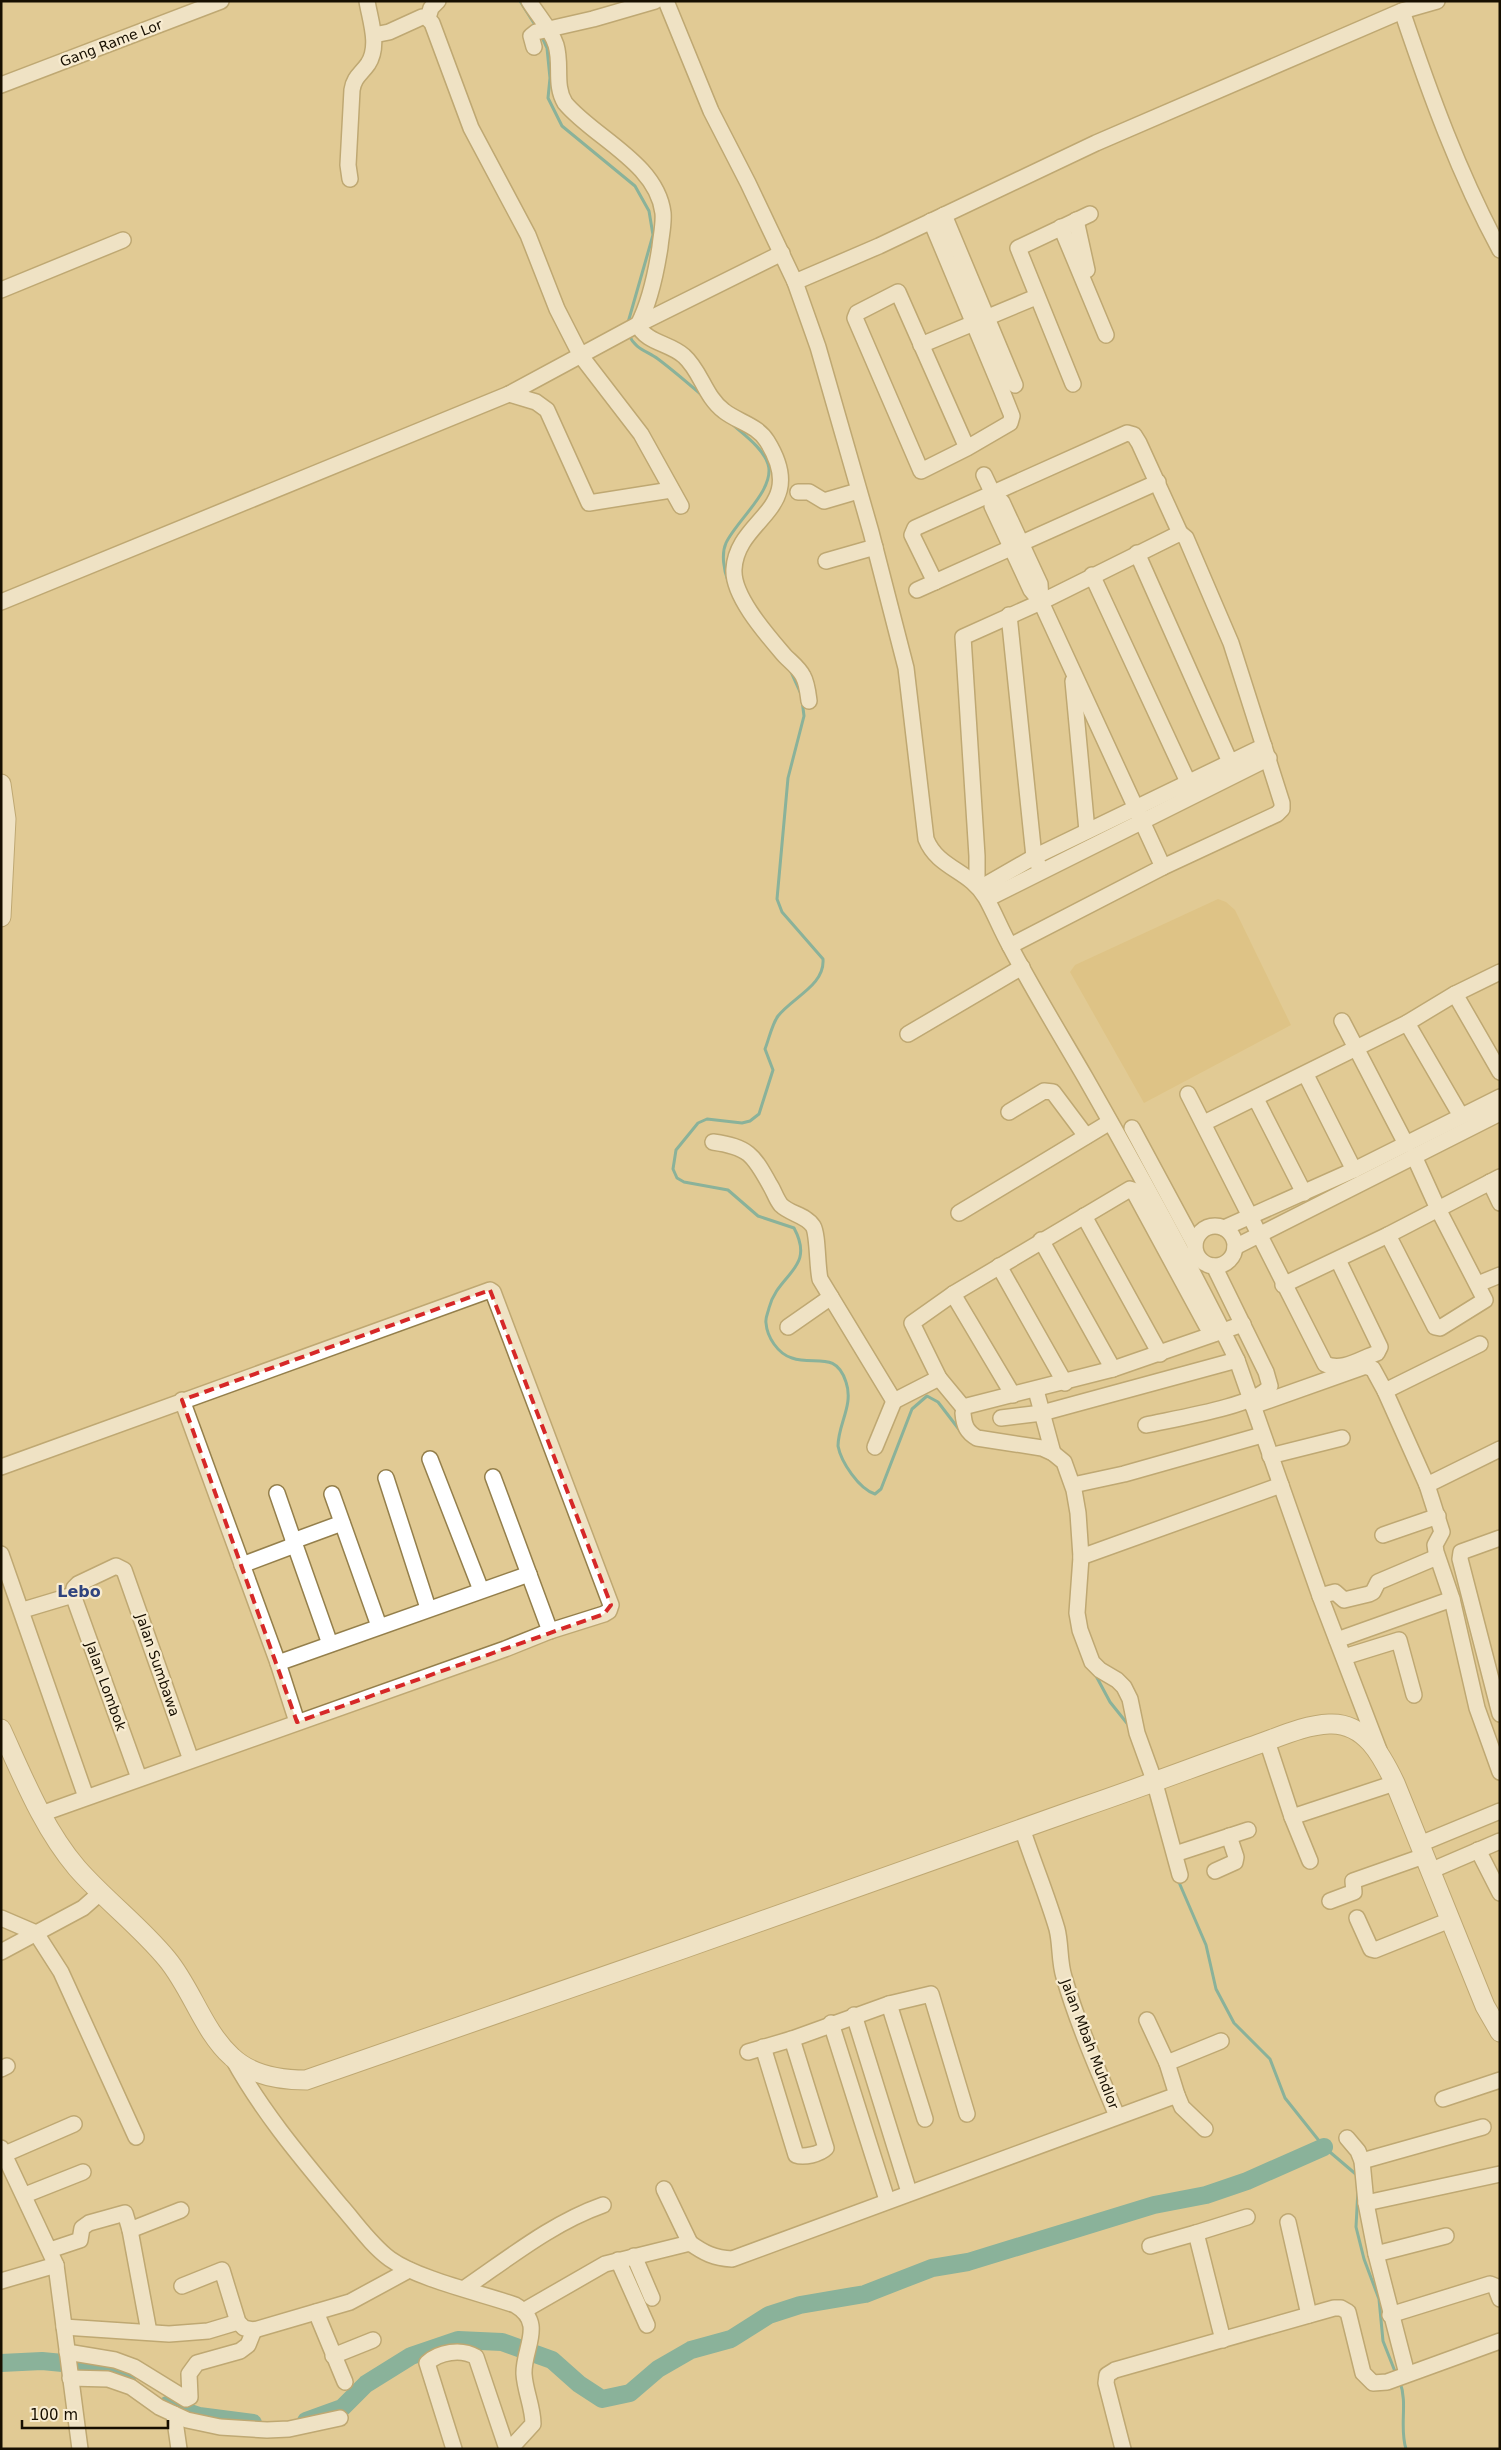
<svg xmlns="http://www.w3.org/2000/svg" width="1501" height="2450" viewBox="0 0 1501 2450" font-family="'DejaVu Sans',sans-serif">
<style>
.green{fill:#d9bb75}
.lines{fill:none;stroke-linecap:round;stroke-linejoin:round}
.stream{stroke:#1f94a2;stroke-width:3}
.river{stroke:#1f94a2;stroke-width:18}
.minor-casing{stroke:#947f4b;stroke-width:18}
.major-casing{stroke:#947f4b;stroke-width:21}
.minor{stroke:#fff;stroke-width:15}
.major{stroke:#fff;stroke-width:19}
.marked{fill:none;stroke:#d62828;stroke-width:4;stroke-dasharray:10 6;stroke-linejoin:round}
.labels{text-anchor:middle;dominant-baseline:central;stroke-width:4.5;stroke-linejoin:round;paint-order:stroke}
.street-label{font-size:14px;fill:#170f00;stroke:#f8ecd1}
.quarter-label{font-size:16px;font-weight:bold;fill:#30447e;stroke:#f8ecd1}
</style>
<rect width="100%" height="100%" fill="#e1ca94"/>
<!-- green -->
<polygon class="green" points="1218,899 1226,902 1235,910 1291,1025 1144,1103 1070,972 1075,965"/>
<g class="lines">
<!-- stream -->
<g class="stream">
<polyline points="520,1 537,28"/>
<polyline points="541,35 547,48 550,78 548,98 562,126 635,186 649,211 653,235 627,326"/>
<path d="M 629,335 C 635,349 647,351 658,359 C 674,371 689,384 704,397"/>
<path d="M 728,581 C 724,571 721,554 726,543 C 736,521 776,489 768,464 C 763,448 744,435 732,424"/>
<polyline points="791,672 801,694"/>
<path d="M 802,700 L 804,716 L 788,778 L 777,899 L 782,912 L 823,959 C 825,985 793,997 778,1016 C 772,1024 769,1039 765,1049 L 773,1070 L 759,1114 L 750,1121 L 742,1123 L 707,1119 L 698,1123 L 676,1150 L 673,1169 L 677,1178 L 684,1182 L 728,1190 L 758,1216 L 794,1228 C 816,1269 778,1273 769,1308 C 768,1313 765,1318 766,1323 C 767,1337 778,1354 792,1358 C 814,1366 836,1350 846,1382 C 854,1405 838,1424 838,1446 C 841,1462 859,1489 875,1494 L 881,1489 L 912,1409 L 927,1396 L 938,1402 L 961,1432"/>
<polyline points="1095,1674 1110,1702 1130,1727"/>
<polyline points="1178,1880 1206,1945 1216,1989 1234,2023 1270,2059 1285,2098 1324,2147 1358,2176"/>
<polyline points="1358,2189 1356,2227 1364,2259 1379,2299 1383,2341 1396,2374"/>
<path d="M 1400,2382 C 1408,2404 1399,2427 1406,2449"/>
</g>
<!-- river -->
<g class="river">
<polyline points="1,2363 42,2361 94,2366 127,2381"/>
<polyline points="167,2405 199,2416 253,2423"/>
<polyline points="306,2421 342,2408 366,2384 411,2356 458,2340 502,2342 552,2360 579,2384 602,2399 630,2393 658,2369 691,2350 731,2339 769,2315 800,2305 865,2294 932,2268 968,2262 1154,2205 1206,2195 1247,2181 1324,2147"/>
</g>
<!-- minor casing -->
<g class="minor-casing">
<g id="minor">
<path d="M 529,1 C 538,16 551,29 556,45 C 562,65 554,85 565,103 C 593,137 657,163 663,213 C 664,224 661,236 660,247 C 656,273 650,302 638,325 C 646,343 670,343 684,356 C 701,371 705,397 724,411 C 738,422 757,425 767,441 C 810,510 737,517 734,569 C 732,596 768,636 785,656 C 791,662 799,668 803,676 C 807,683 808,693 809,701"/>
<path d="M 666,1 L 711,111 L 748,183 L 795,282 L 818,347 L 871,532 L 906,668 L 926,839 C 938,869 970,870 986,898 C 995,914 1001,930 1010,946 C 1033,990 1060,1034 1085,1077 C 1138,1170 1190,1264 1237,1360 L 1320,1596 L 1379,1750"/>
<path d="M 1402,11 C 1430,94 1459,174 1500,250"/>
<polyline points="428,18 431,8 438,1"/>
<polyline points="374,35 389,32 422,17 426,17 432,23 471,128 528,235 557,309 581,356 641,434 681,506"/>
<polyline points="534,47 531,36 536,32 593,19 655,1"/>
<polyline points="1,85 221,1"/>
<path d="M 350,179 L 348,165 L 352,90 C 354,77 361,74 368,64 C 380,46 370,20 367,1"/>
<polyline points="944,215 1015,385"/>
<polyline points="1076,220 1087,270"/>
<polyline points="931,221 1002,391 1012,416 1010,423 967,448 921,471 855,318 857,313 898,292 967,448"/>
<polyline points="1061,227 1106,335"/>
<polyline points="795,282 879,246 1096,143 1402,11 1437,1"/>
<polyline points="1,290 123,240"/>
<polyline points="921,345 1036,297"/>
<polyline points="1073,384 1018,248 1090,214"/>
<polyline points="509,394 536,402 547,410 589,503 671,490"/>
<polyline points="984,475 993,494 992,506 1031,590 1041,602 1163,867"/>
<polyline points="798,492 809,492 824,501 858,491"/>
<polyline points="993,494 1002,502 1040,584 1041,602"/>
<polyline points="1137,553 1230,762"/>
<polyline points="826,561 875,547"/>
<polyline points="1092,575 1188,782"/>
<polyline points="935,582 912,535 915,528 1127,433 1134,435 1139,443 1180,533"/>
<polyline points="917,590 1158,482"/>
<polyline points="1,602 509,394 635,326 782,253"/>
<polyline points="1009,615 1034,857 1038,864"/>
<polyline points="1073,681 1087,831"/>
<polyline points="977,885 977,856 963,637 1041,602 1180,533 1186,538 1231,643 1282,803 1282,809 1277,814 1163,867 1010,946"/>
<polyline points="980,888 1034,857 1264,746"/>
<polyline points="987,899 1269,758"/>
<polyline points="1455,994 1500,1072"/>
<polyline points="1342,1021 1406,1144"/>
<polyline points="1407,1023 1461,1116"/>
<polyline points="908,1034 1022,967"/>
<polyline points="1306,1075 1354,1170"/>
<path d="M 1188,1094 L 1325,1364 C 1342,1372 1360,1359 1377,1353 L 1380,1347 L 1338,1260"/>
<polyline points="1256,1099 1304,1193"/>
<polyline points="1009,1112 1044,1091 1053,1092 1086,1136"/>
<polyline points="1204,1123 1407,1023 1455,994 1500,972"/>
<polyline points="1132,1128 1195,1245"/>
<path d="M 713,1142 C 748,1147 753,1154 770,1185 C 774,1191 776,1199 781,1205 C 790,1214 806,1215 813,1226 C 818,1234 817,1266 820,1279 L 894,1401 L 939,1378"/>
<polyline points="1490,1182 1500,1203"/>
<polyline points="959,1213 1110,1122"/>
<polyline points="1084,1216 1160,1354"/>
<circle cx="1215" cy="1246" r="20"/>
<polyline points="1224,1228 1354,1170 1500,1097"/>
<polyline points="1388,1235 1435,1327 1440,1328 1485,1300 1438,1209 1414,1156"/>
<polyline points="1041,1240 1113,1369"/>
<polyline points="1235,1247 1500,1113"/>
<polyline points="999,1266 1065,1383"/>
<polyline points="1478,1284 1500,1275"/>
<polyline points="1283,1285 1388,1235 1500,1177"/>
<polyline points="953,1294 1013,1395"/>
<polyline points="788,1327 831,1297"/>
<polyline points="1211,1334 1133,1190 1130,1189 953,1294 912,1323 939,1378 963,1407 1113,1369 1243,1324"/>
<polyline points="1385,1391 1480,1344"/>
<polyline points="1037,1394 1053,1453"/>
<polyline points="182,1400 278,1663 297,1722"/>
<polyline points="1253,1406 1366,1366 1373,1369 1385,1391 1427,1485 1500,1449"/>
<path d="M 963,1413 C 964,1426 967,1432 977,1438 L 1042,1448 L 1053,1453 L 1064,1462 L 1074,1490 L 1078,1513 L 1081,1557 L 1077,1613 L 1080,1630 L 1092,1662 L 1100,1670 L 1117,1680 L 1124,1687 L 1130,1699 L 1137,1733 L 1154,1780 L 1180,1875"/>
<polyline points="1001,1418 1042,1413 1237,1360"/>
<path d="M 1146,1425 C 1172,1419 1257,1406 1270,1386 L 1266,1372 L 1214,1266"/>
<polyline points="875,1447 894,1401"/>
<polyline points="1270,1456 1342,1438"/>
<polyline points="430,1459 481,1590"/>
<polyline points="1,1467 490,1290 493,1292 611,1605 609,1611 604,1614 550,1631 505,1649 41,1814"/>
<polyline points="493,1477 550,1631"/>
<polyline points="386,1478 428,1608"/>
<polyline points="1073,1485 1124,1474 1262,1435"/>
<polyline points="1427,1485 1442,1532 1435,1545 1436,1552 1452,1599 1477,1708 1500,1772"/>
<polyline points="277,1493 295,1545"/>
<polyline points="332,1494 379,1626"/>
<polyline points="1383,1535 1438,1516"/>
<polyline points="1500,1538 1461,1552 1460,1559 1500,1714"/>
<polyline points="293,1541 342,1523"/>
<polyline points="1,1554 86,1797"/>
<polyline points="1081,1557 1281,1485"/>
<polyline points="242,1565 295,1545 330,1644"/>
<polyline points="1320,1596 1335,1592 1344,1600 1369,1594 1373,1592 1378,1582 1437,1557"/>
<polyline points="23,1610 73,1595"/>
<polyline points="1337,1640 1452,1599"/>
<polyline points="1344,1657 1399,1640 1414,1695"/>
<polyline points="278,1663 529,1574"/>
<polyline points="1267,1741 1292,1817 1310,1861"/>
<polyline points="139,1778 73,1595 74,1588 78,1584 116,1566 124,1570 191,1760"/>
<polyline points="1292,1817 1395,1783"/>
<path d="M 1022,1828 C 1033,1862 1047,1895 1057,1929 C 1061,1945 1059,1961 1064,1977 C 1078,2025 1098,2070 1117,2116"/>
<polyline points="1420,1844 1500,1811"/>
<polyline points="1478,1850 1500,1893"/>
<polyline points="1175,1854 1248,1830"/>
<polyline points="1215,1871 1235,1862 1236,1857 1229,1836"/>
<polyline points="1430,1871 1500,1841"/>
<polyline points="1330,1901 1354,1892 1353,1881 1424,1856"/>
<polyline points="1,1918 36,1933 61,1972 136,2137"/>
<polyline points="1357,1918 1371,1949 1375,1950 1450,1920"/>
<polyline points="1,1952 83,1908 100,1893"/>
<polyline points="889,2004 925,2119"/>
<polyline points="854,2015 909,2192"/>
<polyline points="1147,2020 1167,2063 1177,2095"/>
<polyline points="831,2023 887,2200"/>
<path d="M 763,2047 L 796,2155 C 804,2158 820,2154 826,2148 L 792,2039"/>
<polyline points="748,2052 792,2039 889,2004 931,1994 967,2114"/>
<path d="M 233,2059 C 262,2112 302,2159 341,2206 C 356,2223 371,2245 390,2259 C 418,2279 480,2293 515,2305 C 546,2323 523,2348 524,2374 C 525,2391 533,2407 533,2424 L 510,2449"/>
<polyline points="1167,2063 1221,2041"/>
<polyline points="1,2069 7,2066"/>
<polyline points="1443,2099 1500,2080"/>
<polyline points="1347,2138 1358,2151 1362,2161 1366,2203 1376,2254 1407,2374"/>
<polyline points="1,2148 56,2265 80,2449"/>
<polyline points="5,2154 74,2124"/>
<polyline points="1362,2161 1483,2127"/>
<polyline points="664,2189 690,2243"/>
<polyline points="25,2195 83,2172"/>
<polyline points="1366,2203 1500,2174"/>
<polyline points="1288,2222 1309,2315"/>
<polyline points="130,2230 181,2210"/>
<polyline points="1150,2246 1196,2233"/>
<polyline points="50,2250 80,2240 82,2228 89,2223 125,2213 130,2230 149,2332"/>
<polyline points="1376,2254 1446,2236"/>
<polyline points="634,2256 652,2298"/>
<polyline points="618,2260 647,2325"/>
<polyline points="1,2281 56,2265"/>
<polyline points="182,2286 222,2270 238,2322 244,2328 254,2330 350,2302 409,2270"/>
<path d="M 465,2288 C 509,2258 552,2223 603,2205"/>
<path d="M 525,2310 L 605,2264 L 690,2243 C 704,2253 714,2258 732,2259 L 1177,2095 L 1182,2107 L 1205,2129"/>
<polyline points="316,2312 345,2382"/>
<polyline points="1390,2315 1490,2284 1495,2286 1500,2299"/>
<polyline points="64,2327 169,2334 208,2331 238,2322"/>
<polyline points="1223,2340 1196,2233 1247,2217"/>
<polyline points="67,2352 115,2360 134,2367 186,2399 190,2397 189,2374 197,2363 240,2351 248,2345 254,2330"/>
<polyline points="333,2356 373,2340"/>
<polyline points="70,2378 108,2379 131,2387 159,2407 187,2420 220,2427 267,2430 289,2429 340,2418"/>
<polyline points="174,2414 179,2449"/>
<path d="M 454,2449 L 427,2363 C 439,2352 461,2348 476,2357 L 507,2449"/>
<polyline points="1123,2449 1106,2383 1107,2375 1115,2370 1334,2308 1341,2308 1348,2312 1363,2373 1373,2383 1387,2382 1500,2341"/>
</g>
</g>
<!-- major casing -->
<g class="major-casing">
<g id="major">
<polyline points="1,784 6,819 1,917"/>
<path d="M 1,1729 C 23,1777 43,1828 77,1868 C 105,1900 140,1926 167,1959 C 192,1989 203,2031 232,2057 C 251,2075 280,2080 306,2080 C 566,1991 824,1899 1083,1807 C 1139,1788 1194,1767 1250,1747 C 1275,1739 1303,1725 1329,1724 C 1365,1722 1382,1756 1395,1783 L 1485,2006 L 1500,2032"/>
</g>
</g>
<!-- minor -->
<use href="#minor" class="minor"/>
<!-- major -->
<use href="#major" class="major"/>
</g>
<!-- marked area -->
<path d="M0 0H1501V2450H0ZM 490,1290 L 611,1605 L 604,1614 L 297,1722 L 182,1400 Z" fill="#e1ca94" fill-opacity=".55" fill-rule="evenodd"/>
<path class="marked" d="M 490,1290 L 611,1605 L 604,1614 L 297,1722 L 182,1400 Z"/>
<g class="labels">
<!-- street labels -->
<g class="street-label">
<text transform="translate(111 43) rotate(-21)">Gang Rame Lor</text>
<text transform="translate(158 1665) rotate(71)">Jalan Sumbawa</text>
<text transform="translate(106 1686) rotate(70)">Jalan Lombok</text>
<text transform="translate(1090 2044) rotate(69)">Jalan Mbah Muhdlor</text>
</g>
<!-- quarter labels -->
<g class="quarter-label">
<text x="79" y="1591">Lebo</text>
</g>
</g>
<!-- border -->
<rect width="1501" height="2450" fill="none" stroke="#170f00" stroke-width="5"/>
<!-- scale -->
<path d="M22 2420v8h146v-8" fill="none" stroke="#170f00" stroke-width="2.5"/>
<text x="30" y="2420" font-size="15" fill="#170f00" stroke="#f8ecd1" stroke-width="4" paint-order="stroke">100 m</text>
</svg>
